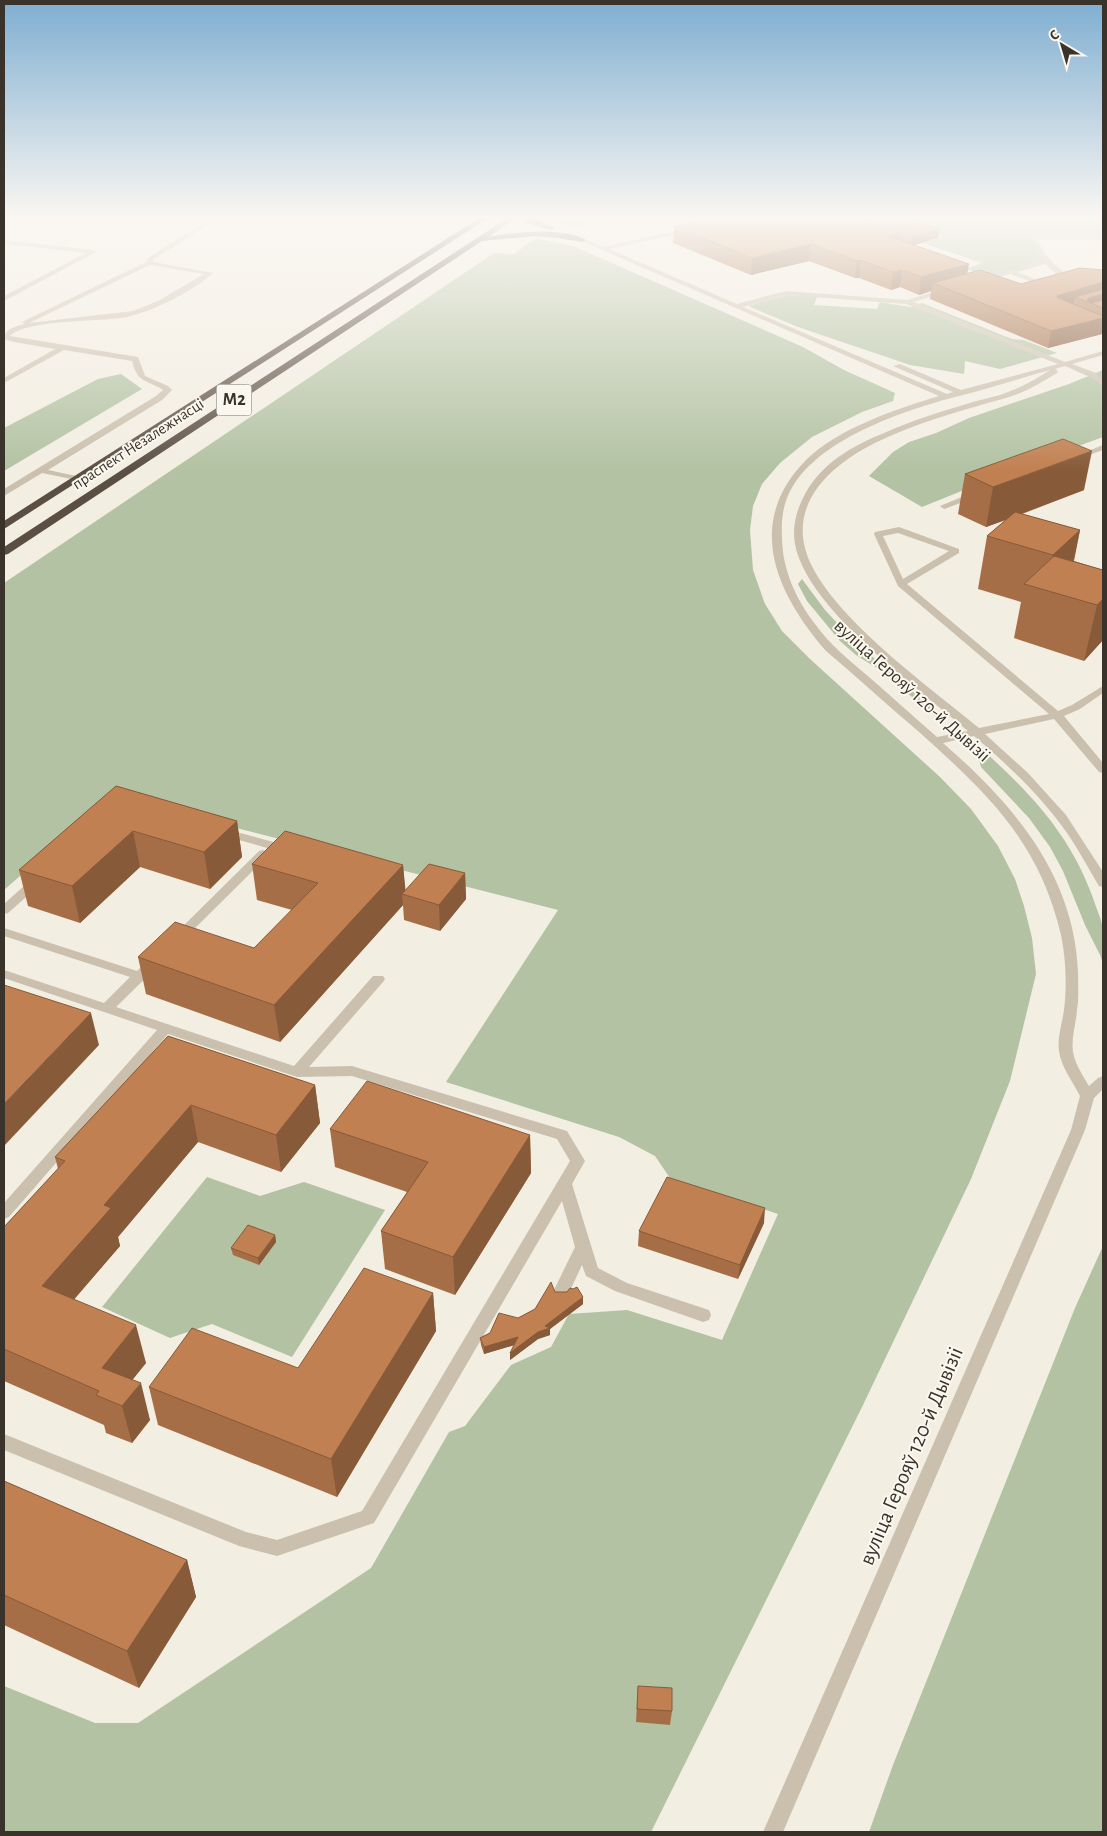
<svg xmlns="http://www.w3.org/2000/svg" width="1107" height="1836" viewBox="0 0 1107 1836" font-family="'Alegreya Sans',sans-serif">
<style>
.green{fill:#b2c2a2}
.lines{fill:none;stroke-linecap:round;stroke-linejoin:round}
.minor{fill:#cbc0ae;fill-rule:evenodd}
.highway{fill:#5b4f43;fill-rule:evenodd}
.wall{fill:#a66e46}
.shaded-wall{fill:#875a39}
.building{fill:#c18051;stroke:#875a39}
.labels{text-anchor:middle;dominant-baseline:central;stroke-width:4;stroke-linejoin:round;paint-order:stroke}
.far-street-label{font-size:16px;fill:#3a332c;stroke:#faf7ef}
.shield{fill:#faf7ef;stroke:#746e66;stroke-width:1}
.shield-label{font-size:18px;font-weight:bold;fill:#3a332c}
.street-label{font-size:19px;fill:#3a332c;stroke:#faf7ef}
.near-street-label{font-size:22px;fill:#3a332c;stroke:#faf7ef}
</style>
<rect width="100%" height="100%" fill="#f3eee2"/>
<!-- green -->
<g class="green">
<polygon points="562,215 607,215 605,219 575,228 554,221"/>
<polygon points="874,215 1103,215 1103,238 1034,238 1046,262 991,278 966,269 982,263 923,243 944,237"/>
<polygon points="536,238 573,246 803,347 844,370 895,393 893,401 862,412 812,437 780,463 762,484 753,506 750,530 753,570 765,604 782,631 810,659 940,777 971,809 998,846 1015,879 1024,906 1032,938 1036,974 1010,1081 971,1179 863,1405 651,1832 4,1832 4,1686 95,1723 138,1723 371,1568 449,1432 465,1426 511,1365 551,1347 569,1314 627,1310 722,1340 778,1214 670,1178 655,1156 619,1137 446,1082 558,910 111,796 4,890 4,583 494,253 514,254"/>
<polygon points="787,295 817,297 814,305 877,309 880,302 910,307 922,303 1012,339 1024,340 1057,353 1000,369 965,361 964,374 910,365 798,327 748,306"/>
<polygon points="1103,370 1103,437 1016,469 922,507 869,476 893,452 909,442 936,433 969,418 1069,384"/>
<polygon points="121,374 142,389 4,471 4,428 98,379"/>
<polygon points="802,579 825,610 853,640 945,719 937,718 880,670 856,655 840,641 807,601 798,584"/>
<path d="M 984,751 C 1033,796 1070,835 1093,898 C 1096,908 1101,918 1103,928 C 1105,940 1103,954 1103,966 L 1101,957 L 1085,925 L 1063,871 L 1050,847 L 1029,818 L 981,767 L 977,753 Z"/>
<polygon points="207,1177 260,1196 304,1182 385,1210 292,1357 212,1324 170,1338 102,1307"/>
<polygon points="1103,1246 1103,1832 869,1832 893,1765 1075,1308"/>
</g>
<g class="lines">
<!-- minor -->
<g class="minor">
<path d="M 217,215 L 224,215 L 154,259 L 153,262 L 213,273 C 195,290 152,312 127,317 C 102,322 26,319 10,336 L 138,357 L 145,376 L 168,386 L 172,390 L 162,400 L 48,470 L 81,477 L 81,481 L 42,473 L 4,496 L 4,489 L 156,396 L 163,390 C 146,379 138,384 132,361 L 64,350 L 4,383 L 4,378 L 55,349 L 14,342 L 4,339 C 5,328 17,326 25,324 L 22,322 L 24,321 L 146,262 L 149,257 ZM 150,265 L 204,274 L 158,301 L 133,311 L 29,323 Z"/>
<polygon points="690,215 698,215 726,226 721,227"/>
<path d="M 689,228 L 691,231 L 609,249 L 737,304 L 786,291 L 907,300 L 947,288 L 949,289 L 949,291 L 914,302 L 1065,362 L 1103,351 L 1103,355 L 1072,364 L 1096,373 L 1103,380 L 1103,386 L 1090,377 L 1065,366 L 1055,369 L 1058,371 L 1057,373 C 1045,380 1033,388 1020,393 C 1008,398 994,401 981,405 C 949,414 917,424 888,437 C 844,456 791,493 805,548 C 820,609 931,688 979,728 L 1049,714 L 898,586 L 874,534 L 875,532 L 899,527 L 959,549 L 959,553 L 907,584 L 1058,711 L 1072,705 L 1103,686 L 1103,693 L 1080,709 L 1064,716 L 1103,763 L 1103,773 L 1099,772 L 1054,719 L 985,734 L 1028,773 L 1066,815 L 1103,872 L 1103,887 L 1099,886 C 1088,868 1079,850 1067,833 C 1041,796 1008,765 974,736 L 943,743 C 1013,804 1074,874 1078,972 C 1078,985 1079,998 1077,1010 C 1076,1024 1071,1038 1073,1052 C 1075,1064 1083,1076 1089,1086 L 1098,1078 L 1103,1076 L 1103,1089 L 1094,1098 L 1085,1130 L 783,1832 L 763,1832 L 1071,1130 L 1080,1096 C 1073,1082 1061,1067 1059,1051 C 1057,1038 1062,1024 1064,1010 C 1067,986 1066,959 1061,935 C 1039,841 987,793 918,731 C 887,705 857,677 826,651 C 776,593 744,523 806,460 C 839,428 896,409 939,396 L 579,240 L 584,239 L 604,247 ZM 786,295 L 906,304 L 1058,364 L 961,390 L 900,364 L 893,366 L 953,392 L 947,394 L 743,307 ZM 1050,370 C 1038,378 1026,385 1013,390 C 1000,396 987,398 973,402 C 943,411 913,420 884,433 C 852,446 822,463 805,494 C 796,511 791,529 796,549 C 813,613 918,688 968,731 L 937,737 C 914,717 892,697 869,677 C 849,660 830,645 815,624 C 796,599 782,569 782,537 C 781,519 783,502 793,486 C 823,436 911,408 963,395 C 991,388 1021,378 1050,370 ZM 898,533 L 949,551 L 903,579 L 883,536 Z"/>
<path d="M 1103,236 L 1103,240 L 1037,240 C 1056,273 1066,277 1103,280 L 1103,284 C 1082,283 1060,282 1046,264 L 1017,272 L 1040,281 L 1049,278 L 1052,280 L 1040,285 L 1010,274 L 983,282 L 980,280 L 1043,261 L 1031,237 Z"/>
<polygon points="4,240 93,250 96,252 4,301 4,296 86,253 4,244"/>
<polygon points="1103,445 1103,450 1078,459 1074,457"/>
<polygon points="974,492 978,495 977,497 944,509 940,506"/>
<polygon points="222,828 292,847 294,850 288,854 218,834 216,832 218,830"/>
<polygon points="263,850 269,854 267,857 182,941 174,941 172,938 174,935 259,851"/>
<polygon points="38,876 42,877 44,880 42,883 8,913 4,914 4,904 34,877"/>
<polygon points="4,928 137,971 148,960 158,960 159,963 158,966 116,1007 294,1066 373,976 383,976 385,979 383,982 309,1067 352,1066 567,1131 585,1161 572,1184 598,1268 627,1283 709,1310 711,1315 709,1320 703,1322 615,1291 586,1276 582,1265 567,1297 561,1298 555,1297 553,1292 575,1247 562,1201 374,1523 277,1556 239,1546 4,1450 4,1434 246,1532 277,1540 362,1511 570,1161 557,1139 352,1076 297,1077 168,1034 9,1217 4,1219 4,1203 157,1030 4,978 4,970 104,1003 130,977 4,936"/>
</g>
<!-- highway -->
<g class="highway">
<polygon points="484,215 493,215 4,529 4,521"/>
<path d="M 512,215 L 528,215 L 532,219 L 555,228 L 551,230 L 526,223 L 520,215 L 489,237 C 511,232 567,227 586,240 L 582,242 L 558,238 L 534,236 L 482,241 L 8,554 L 4,555 L 4,547 Z"/>
</g>
</g>
<!-- wall -->
<g class="wall">
<polygon points="722,215 897,215 940,229 938,238 914,245 967,273 1021,284 1102,270 1103,262 1103,328 1102,334 1048,348 930,299 931,291 919,295 900,287 891,290 859,278 855,278 809,261 751,275 673,243 674,226 726,216"/>
<polygon points="965,474 1084,490 1022,514 1080,530 1074,561 1103,570 1103,640 1084,661 1014,638 1021,602 978,589 987,536 1006,520 986,527 958,514"/>
<polygon points="116,786 237,821 242,857 210,889 140,867 80,923 28,906 19,870"/>
<polygon points="252,864 403,865 405,890 465,873 466,899 440,931 404,920 403,905 280,1042 146,994 138,957 254,948 292,910 257,900"/>
<polygon points="168,1036 315,1085 320,1123 281,1172 198,1142 118,1237 120,1246 74,1299 146,1363 132,1379 150,1420 132,1443 106,1433 104,1425 4,1381 4,1227 58,1169 55,1157"/>
<polygon points="330,1129 530,1135 531,1173 455,1295 385,1269 381,1231 407,1192 335,1167"/>
<polygon points="764,1223 738,1279 638,1246 639,1231"/>
<polygon points="275,1235 276,1242 259,1265 233,1255 231,1248"/>
<polygon points="555,1292 583,1304 550,1329 550,1335 538,1339 510,1360 514,1345 484,1354 481,1345 480,1338 535,1309"/>
<polygon points="433,1293 436,1331 337,1497 158,1425 149,1387 298,1368"/>
<polygon points="4,1481 187,1560 196,1597 139,1688 4,1625"/>
<polygon points="638,1686 672,1711 670,1725 636,1722"/>
</g>
<!-- shaded-wall -->
<g class="shaded-wall">
<polygon points="940,229 938,238 911,246 912,236"/>
<polygon points="901,232 899,249 888,236"/>
<polygon points="811,244 809,261 751,275 752,258"/>
<polygon points="860,260 859,278 855,278 857,261"/>
<polygon points="969,264 966,281 933,283 931,291 919,295 921,277"/>
<polygon points="902,270 900,287 891,290 893,272"/>
<polygon points="1103,282 1103,308 1075,297 1073,306 1054,312 1057,296"/>
<polygon points="1103,318 1103,328 1102,334 1048,348 1051,331"/>
<polygon points="1092,451 1084,490 986,527 993,487"/>
<polygon points="1080,530 1069,583 1046,590 1053,555"/>
<polygon points="1103,599 1103,640 1084,661 1097,605"/>
<polygon points="237,821 242,857 210,889 204,852"/>
<polygon points="133,831 140,867 80,923 72,886"/>
<polygon points="403,865 406,895 402,894 403,905 280,1042 274,1005"/>
<polygon points="465,873 466,899 440,931 439,905"/>
<polygon points="91,1013 99,1045 4,1146 4,1104"/>
<polygon points="315,1085 320,1123 281,1172 276,1135"/>
<polygon points="191,1105 198,1142 118,1237 120,1246 53,1324 42,1286 104,1205"/>
<polygon points="530,1135 531,1173 455,1295 453,1257"/>
<polygon points="765,1208 764,1223 738,1279 740,1265"/>
<polygon points="275,1235 276,1242 259,1265 258,1258"/>
<polygon points="433,1293 436,1331 337,1497 331,1459"/>
<polygon points="583,1297 583,1304 550,1329 550,1335 538,1339 510,1360 510,1353"/>
<polygon points="136,1325 146,1363 114,1403 102,1368"/>
<polygon points="518,1337 518,1344 484,1354 484,1347"/>
<polygon points="141,1383 150,1420 132,1443 122,1406"/>
<polygon points="187,1560 196,1597 139,1688 127,1651"/>
</g>
<!-- building -->
<g class="building">
<polygon points="732,215 776,215 774,217 781,215 853,215 901,232 888,236 969,264 921,277 902,270 893,272 860,260 857,261 811,244 752,258 674,226"/>
<polygon points="853,215 897,215 940,229 912,236"/>
<polygon points="1080,268 1103,270 1103,282 1057,296 1058,298 1103,316 1103,318 1051,331 933,283 980,270 1021,284"/>
<polygon points="1103,289 1103,294 1089,298 1087,300 1091,303 1103,300 1103,308 1075,297"/>
<polygon points="1063,439 1092,451 993,487 965,474"/>
<polygon points="1015,512 1080,530 1053,555 987,536"/>
<polygon points="1054,556 1103,570 1103,599 1097,605 1024,584"/>
<polygon points="116,786 237,821 204,852 133,831 72,886 19,870"/>
<polygon points="285,831 403,865 274,1005 138,957 175,922 254,948 318,883 252,864"/>
<polygon points="429,864 465,873 439,905 402,894"/>
<polygon points="4,985 91,1013 4,1104"/>
<polygon points="168,1036 315,1085 276,1135 191,1105 104,1205 111,1208 42,1286 136,1325 102,1368 141,1383 122,1406 96,1395 99,1391 4,1349 4,1227 65,1161 55,1157"/>
<polygon points="367,1081 530,1135 453,1257 381,1231 428,1162 330,1129"/>
<polygon points="667,1177 765,1208 740,1265 639,1231"/>
<polygon points="248,1225 275,1235 258,1258 231,1248"/>
<polygon points="364,1268 433,1293 331,1459 149,1387 192,1328 298,1368"/>
<polygon points="551,1282 555,1292 567,1292 570,1288 573,1289 577,1287 583,1297 545,1326 550,1328 538,1332 510,1353 518,1337 484,1347 480,1338 490,1333 499,1313 518,1318 535,1309"/>
<polygon points="4,1481 187,1560 127,1651 4,1595"/>
<polygon points="638,1686 672,1688 672,1711 637,1709"/>
</g>
<!-- sky -->
<linearGradient id="sky" x2="0" y2="1"><stop stop-color="#7faed1"/><stop offset="0.46" stop-color="#faf7f2"/><stop offset="1" stop-color="#faf7f2" stop-opacity="0"/></linearGradient>
<rect width="1107" height="472" fill="url(#sky)"/>
<g class="labels">
<!-- far-street labels -->
<g class="far-street-label">
<text transform="translate(138 444) rotate(-33)">праспект Незалежнасці</text>
</g>
<!-- shield labels -->
<rect class="shield" x="216.5" y="384.5" width="35" height="31" rx="4"/>
<g class="shield-label">
<text x="234" y="400">М2</text>
</g>
<!-- street labels -->
<g class="street-label">
<text transform="translate(912 691) rotate(42)">вуліца Герояў 120-й Дывізіі</text>
</g>
<!-- near-street labels -->
<g class="near-street-label">
<text transform="translate(911 1456) rotate(-67)">вуліца Герояў 120-й Дывізіі</text>
</g>
</g>
<!-- border -->
<rect width="1107" height="1836" fill="none" stroke="#3a332c" stroke-width="10"/>
<!-- north arrow -->
<g transform="translate(1062 45) rotate(322)" stroke="#faf7ef" stroke-width="4" paint-order="stroke">
<path d="M0-4L9 19L0 12L-9 19Z" fill="#3a332c"/>
<text y="-8" font-size="14" font-weight="bold" text-anchor="middle" fill="#3a332c">С</text>
</g>
</svg>
